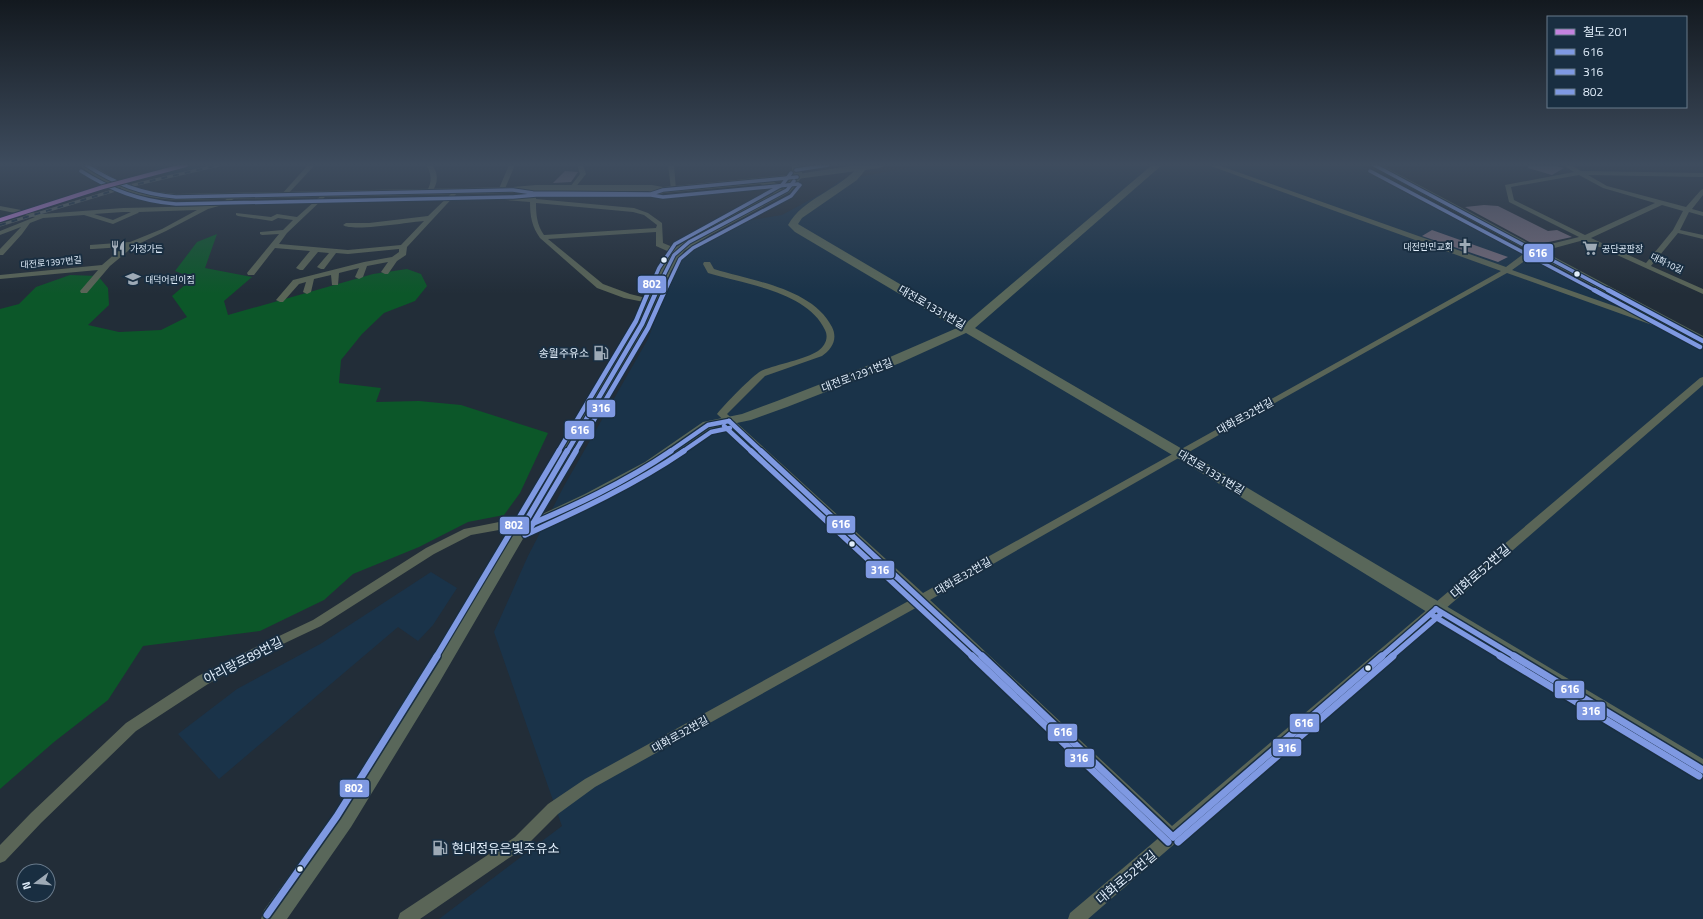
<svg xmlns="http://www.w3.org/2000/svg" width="1703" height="919" viewBox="0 0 1703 919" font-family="'Titillium Web','Noto Sans KR',sans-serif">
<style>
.built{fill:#1a3349}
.green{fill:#0c5729}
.building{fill:#756b7b}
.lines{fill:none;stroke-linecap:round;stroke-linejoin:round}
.street{fill:#5a6557;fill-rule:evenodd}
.secondary{fill:#59675a;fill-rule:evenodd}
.primary{fill:#58645a;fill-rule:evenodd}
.rail-casing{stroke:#5b6564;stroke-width:3}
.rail{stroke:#192e41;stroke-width:2;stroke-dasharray:6;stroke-linecap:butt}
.bus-1-far3-casing{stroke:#192e41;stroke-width:5.5}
.bus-1-far2-casing{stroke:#192e41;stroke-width:7}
.bus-1-far1-casing{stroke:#192e41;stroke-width:8}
.bus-1-casing{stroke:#192e41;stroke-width:10}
.bus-2-far3-casing{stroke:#192e41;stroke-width:5.5}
.bus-2-far2-casing{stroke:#192e41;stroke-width:7}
.bus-2-far1-casing{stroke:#192e41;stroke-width:8}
.bus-2-casing{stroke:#192e41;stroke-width:10}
.bus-3-far3-casing{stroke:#192e41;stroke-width:5.5}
.bus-3-far2-casing{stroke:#192e41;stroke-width:7}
.bus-3-far1-casing{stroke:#192e41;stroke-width:8}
.bus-3-casing{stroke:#192e41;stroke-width:10}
.bus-1-far3{stroke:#7f99e2;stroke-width:3.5}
.bus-1-far2{stroke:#7f99e2;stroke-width:4.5}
.bus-1-far1{stroke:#7f99e2;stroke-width:5.5}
.bus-1{stroke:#7f99e2;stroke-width:7}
.bus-2-far3{stroke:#7f99e2;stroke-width:3.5}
.bus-2-far2{stroke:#7f99e2;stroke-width:4.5}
.bus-2-far1{stroke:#7f99e2;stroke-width:5.5}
.bus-2{stroke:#7f99e2;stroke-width:7}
.bus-3-far3{stroke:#7f99e2;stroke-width:3.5}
.bus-3-far2{stroke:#7f99e2;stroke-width:4.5}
.bus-3-far1{stroke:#7f99e2;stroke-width:5.5}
.bus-3{stroke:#7f99e2;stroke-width:7}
.rail-1-casing{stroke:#192e41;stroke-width:6}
.rail-1{stroke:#c483df;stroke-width:4}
.bus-dot{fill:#e0edfa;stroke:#192e41;stroke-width:1.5}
.labels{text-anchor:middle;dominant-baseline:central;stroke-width:4;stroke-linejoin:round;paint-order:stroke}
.far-poi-label{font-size:9px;fill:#e0edfa;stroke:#192e41;text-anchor:start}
.far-street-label{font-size:9px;fill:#e0edfa;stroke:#192e41}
.street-label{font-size:11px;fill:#e0edfa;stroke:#192e41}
.poi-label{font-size:11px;fill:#e0edfa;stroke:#192e41;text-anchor:end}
.near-street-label{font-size:13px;fill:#e0edfa;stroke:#192e41}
.near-poi-label{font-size:13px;fill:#e0edfa;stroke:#192e41;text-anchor:start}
.line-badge{stroke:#192e41;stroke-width:1.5}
.badge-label{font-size:11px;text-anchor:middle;font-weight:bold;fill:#fff}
</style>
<rect width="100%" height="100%" fill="#222d38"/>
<!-- built -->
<g class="built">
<polygon points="152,165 228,165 169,178"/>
<polygon points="925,165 1360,165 1703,350 1703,919 439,919 562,826 494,632 528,556 564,486 648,339 673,273 687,252 745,221 782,215 826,191 841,180"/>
<polygon points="431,572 457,588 433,625 418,641 398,627 219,779 178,734 237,689 322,643"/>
</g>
<!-- green -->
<polygon class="green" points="217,234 205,268 252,277 224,301 228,315 373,274 407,269 421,274 427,286 415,301 384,313 362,334 341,360 339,383 381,388 376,402 419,401 461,405 548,433 520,493 504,515 468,522 419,547 353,574 324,600 260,631 143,646 108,700 54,742 0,789 0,309 19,304 36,287 70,275 98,276 108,288 109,305 88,325 119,332 161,330 187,317 172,296 193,278 175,271 197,242"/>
<!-- building -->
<g class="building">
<polygon points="1528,165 1552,165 1564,168 1552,175 1528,168"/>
<polygon points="565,171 578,172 571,182 553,183"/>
<polygon points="1484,205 1498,206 1548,231 1557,230 1572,237 1535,245 1465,207"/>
<polygon points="1432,230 1508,257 1498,262 1422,236"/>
</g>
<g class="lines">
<!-- street -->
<g class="street">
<polygon points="308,165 315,165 285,197 281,197 281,195"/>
<path d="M 426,165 L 432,165 C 439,174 438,183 432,192 L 430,193 L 427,191 C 432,182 432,174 426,165 Z"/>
<polygon points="509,165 515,165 504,191 499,192 498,191"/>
<polygon points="577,165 583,165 586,174 574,189 570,189 570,187 580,174"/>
<polygon points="668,165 674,165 676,190 671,189"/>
<path d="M 1208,165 L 1218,165 L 1506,267 L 1530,249 L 1579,237 L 1509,202 L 1505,185 L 1574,172 L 1563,165 L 1571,165 L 1581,171 L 1703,173 L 1703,177 L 1588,175 L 1607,186 L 1686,207 L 1701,190 L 1703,189 L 1703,195 L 1692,209 L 1703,212 L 1703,216 L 1689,212 L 1680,230 L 1703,235 L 1703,239 L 1678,233 L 1651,266 L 1703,289 L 1703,294 L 1584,240 L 1536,253 L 1512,270 L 1674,327 L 1689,330 L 1690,332 L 1686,334 L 1669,331 L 1507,273 L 1266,408 L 930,600 L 1172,826 L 1700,378 L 1703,377 L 1703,385 L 1088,919 L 1068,919 L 1070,913 L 1161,836 L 921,605 L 595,787 L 558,814 L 525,847 L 420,919 L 398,919 L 400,913 L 515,837 L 548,804 L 585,779 L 914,598 L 717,414 C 723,406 753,375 761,371 C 777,364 804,360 818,351 C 825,346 829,338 825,330 C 808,292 745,284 708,273 L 703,264 L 704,262 L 710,262 L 714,269 C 752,281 812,288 832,327 C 838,339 832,349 822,356 L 765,376 L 727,414 L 923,593 L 1501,271 ZM 1579,175 L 1603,188 L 1655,203 L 1585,235 L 1514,200 L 1511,187 ZM 1662,205 L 1683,211 L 1673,230 L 1646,263 L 1591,238 Z"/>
<path d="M 456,189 L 459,191 L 458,192 L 407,247 L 406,255 L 397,261 L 388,274 L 385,274 L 381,272 L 388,262 L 367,266 L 363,277 L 359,279 L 355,277 L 359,268 L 339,273 L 338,285 L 332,285 L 331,275 L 314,279 L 311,292 L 307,294 L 303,292 L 306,282 L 299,284 L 283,302 L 280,302 L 276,300 L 293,280 L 364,262 L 392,257 L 399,252 L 399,249 L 348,254 L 336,253 L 324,269 L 321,269 L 317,267 L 329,253 L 318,252 L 303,270 L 300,270 L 296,268 L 310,251 L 275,248 L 254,275 L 248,275 L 247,273 L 279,234 L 262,235 L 260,234 L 260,232 L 283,230 L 293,220 L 278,218 L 272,221 L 238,216 L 236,215 L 236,213 L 271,217 L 277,214 L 297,217 L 324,193 L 326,194 L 326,196 L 287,233 L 279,244 L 348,250 L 401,245 L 424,221 C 410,222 352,232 343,225 L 346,223 L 369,223 L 428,216 Z"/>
<path d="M 533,191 L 536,193 L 536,199 L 634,208 L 648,213 L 662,223 L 663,243 L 680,250 L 680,254 L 674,254 L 656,246 L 656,232 L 548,239 L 603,284 L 630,294 L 654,300 L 654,304 L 624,298 L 597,288 L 540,238 C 532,227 530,216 530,202 L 506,200 L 503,198 L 506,196 L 530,198 L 530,193 ZM 536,203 L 633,212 L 644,215 L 657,225 L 656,228 L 544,235 C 537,225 536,215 536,203 Z"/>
<path d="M 233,195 L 238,196 L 226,204 L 208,209 L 166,231 L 134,246 L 110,266 L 87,293 L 81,293 L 80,291 L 98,270 L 0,279 L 0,275 L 102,265 L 123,247 L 93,249 L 90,249 L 90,245 L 130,242 L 162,229 L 197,210 L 139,212 L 138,213 L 113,224 L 84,215 L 43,218 L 30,223 L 22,234 L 3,255 L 0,255 L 0,249 L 21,227 L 0,235 L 0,231 L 35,217 L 0,210 L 0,206 L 42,214 L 123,208 L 206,206 L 222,202 ZM 123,212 L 131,212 L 113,220 L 94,214 Z"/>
<polygon points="499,522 526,525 527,528 526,531 499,530 471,535 434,554 321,626 266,652 208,684 136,731 41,823 5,861 0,863 0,845 31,813 126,723 198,676 258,646 313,620 426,548 464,529"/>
</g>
<!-- secondary -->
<g class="secondary">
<path d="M 792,165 L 802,165 L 802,177 L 790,192 L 710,235 L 684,251 L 671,271 L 648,324 L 536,517 L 585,494 L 645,462 L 703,422 L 742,414 L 777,401 L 890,357 L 957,328 L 795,232 L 788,225 C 803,198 839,190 859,166 L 863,165 L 867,168 L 857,180 L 802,218 L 798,224 L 966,323 L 1152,165 L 1162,165 L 975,328 L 1184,450 L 1703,759 L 1703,779 L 1695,777 L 1174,456 L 966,333 L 900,363 L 787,407 L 751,420 L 713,428 L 655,468 L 597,502 L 527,532 L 439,683 L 351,827 L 287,919 L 261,919 L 264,910 L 335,813 L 425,673 L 636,324 L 659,271 L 676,247 L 702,231 L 784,188 L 792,177 Z"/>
<polygon points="1369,165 1381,165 1703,336 1703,345"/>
</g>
<!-- primary -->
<path class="primary" d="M 80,165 L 92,165 L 122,183 L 139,190 L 176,194 L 513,187 L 536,185 L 652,185 L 663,187 L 797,174 L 857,165 L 885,165 L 880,168 L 774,182 L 778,184 L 784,194 L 779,197 L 775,196 L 770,188 L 760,184 L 664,193 L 653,196 L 649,195 L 648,193 L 649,191 L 536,191 L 513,193 L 176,200 C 147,198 123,193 98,178 C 92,174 85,171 80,165 Z"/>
<!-- rail casing -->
<g class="rail-casing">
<polyline id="rail" points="0,225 129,186 219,165"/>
</g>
<!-- rail -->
<use href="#rail" class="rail"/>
<!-- bus-1-far3 casing -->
<g class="bus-1-far3-casing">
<g id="bus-1-far3">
<path d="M 86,165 C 115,184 142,194 176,197 L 513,190 L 533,193 L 651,194 L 663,190 L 797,177"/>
<polyline points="1374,165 1610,291"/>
<polyline points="656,291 674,255 689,242 787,190 794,181"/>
</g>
</g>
<!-- bus-1-far2 casing -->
<g class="bus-1-far2-casing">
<g id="bus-1-far2">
<polyline points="1608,290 1703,341"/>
<polyline points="729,421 762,452"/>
<polyline points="567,452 642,324 657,290"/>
<polyline points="669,452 708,425 729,421"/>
</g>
</g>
<!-- bus-1-far1 casing -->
<g class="bus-1-far1-casing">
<g id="bus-1-far1">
<polyline points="761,451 983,657"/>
<polyline points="522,528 567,451"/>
<path d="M 522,528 C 574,506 624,483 671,451"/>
<polyline points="1436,609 1516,657"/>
<polyline points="1381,657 1436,609"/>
</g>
</g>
<!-- bus-1 casing -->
<g class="bus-1-casing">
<g id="bus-1">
<polyline points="982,656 1173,837"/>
<polyline points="1514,656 1703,770"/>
<polyline points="1173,837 1382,656"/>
</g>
</g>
<!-- bus-2-far3 casing -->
<g class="bus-2-far3-casing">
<g id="bus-2-far3">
<path d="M 81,171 C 111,190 140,201 176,204 L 513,197 L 536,195 L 651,195 L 663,197 L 798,184"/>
<polyline points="1370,171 1596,291"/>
<polyline points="665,291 680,259 693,248 791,196 800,185"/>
</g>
</g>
<!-- bus-2-far2 casing -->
<g class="bus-2-far2-casing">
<g id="bus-2-far2">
<polyline points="1594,290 1700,347"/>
<polyline points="724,426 752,452"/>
<polyline points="575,452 648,328 665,290"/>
<polyline points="682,452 711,432 730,428"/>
</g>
</g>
<!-- bus-2-far1 casing -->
<g class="bus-2-far1-casing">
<g id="bus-2-far1">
<polyline points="751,451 973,657"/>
<polyline points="528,532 576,451"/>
<path d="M 525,535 C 580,510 634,485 684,451"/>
<polyline points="1432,615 1502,657"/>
<polyline points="1391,657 1441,614"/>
</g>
</g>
<!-- bus-2 casing -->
<g class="bus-2-casing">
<g id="bus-2">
<polyline points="972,656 1168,842"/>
<polyline points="1500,656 1699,776"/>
<polyline points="1178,842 1393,656"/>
</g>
</g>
<!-- bus-3-far3 casing -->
<g class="bus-3-far3-casing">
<g id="bus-3-far3">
<polyline points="796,170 828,165"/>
<polyline points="649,291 659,268 675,244 782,185 791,173"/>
</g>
</g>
<!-- bus-3-far2 casing -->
<g class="bus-3-far2-casing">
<polyline id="bus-3-far2" points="558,452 636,321 649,290"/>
</g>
<!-- bus-3-far1 casing -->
<g class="bus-3-far1-casing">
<polyline id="bus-3-far1" points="436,657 559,451"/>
</g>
<!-- bus-3 casing -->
<g class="bus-3-casing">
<polyline id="bus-3" points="267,915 337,816 437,656"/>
</g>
<!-- bus-1-far3 -->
<use href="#bus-1-far3" class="bus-1-far3"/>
<!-- bus-1-far2 -->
<use href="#bus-1-far2" class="bus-1-far2"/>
<!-- bus-1-far1 -->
<use href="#bus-1-far1" class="bus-1-far1"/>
<!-- bus-1 -->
<use href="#bus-1" class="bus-1"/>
<!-- bus-2-far3 -->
<use href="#bus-2-far3" class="bus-2-far3"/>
<!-- bus-2-far2 -->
<use href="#bus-2-far2" class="bus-2-far2"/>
<!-- bus-2-far1 -->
<use href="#bus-2-far1" class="bus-2-far1"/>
<!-- bus-2 -->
<use href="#bus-2" class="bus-2"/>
<!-- bus-3-far3 -->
<use href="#bus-3-far3" class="bus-3-far3"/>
<!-- bus-3-far2 -->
<use href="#bus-3-far2" class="bus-3-far2"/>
<!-- bus-3-far1 -->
<use href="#bus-3-far1" class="bus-3-far1"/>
<!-- bus-3 -->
<use href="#bus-3" class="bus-3"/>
<!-- rail-1 casing -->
<g class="rail-1-casing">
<polyline id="rail-1" points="0,220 103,187 186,165"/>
</g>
<!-- rail-1 -->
<use href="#rail-1" class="rail-1"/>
</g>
<!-- sky -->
<linearGradient id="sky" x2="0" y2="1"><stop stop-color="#13191f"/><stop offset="0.56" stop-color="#3e4c5e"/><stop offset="1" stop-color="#3e4c5e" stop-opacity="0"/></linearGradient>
<rect width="1703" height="294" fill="url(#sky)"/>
<!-- icons -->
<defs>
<g id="church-bare" transform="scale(1.2)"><path d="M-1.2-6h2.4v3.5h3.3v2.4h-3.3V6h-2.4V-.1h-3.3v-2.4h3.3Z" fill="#9eaab6" stroke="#192e41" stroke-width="2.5" paint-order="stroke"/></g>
<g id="restaurant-bare" transform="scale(1.2)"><path d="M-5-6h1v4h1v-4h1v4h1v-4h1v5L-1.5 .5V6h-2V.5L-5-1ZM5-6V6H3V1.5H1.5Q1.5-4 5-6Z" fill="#9eaab6" stroke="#192e41" stroke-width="2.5" paint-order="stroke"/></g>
<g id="supermarket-bare" transform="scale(1.2)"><path d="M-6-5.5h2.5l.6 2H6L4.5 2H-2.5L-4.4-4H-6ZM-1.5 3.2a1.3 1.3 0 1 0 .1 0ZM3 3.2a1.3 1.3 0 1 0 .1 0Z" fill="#9eaab6" stroke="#192e41" stroke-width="2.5" paint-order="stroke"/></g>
<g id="school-bare" transform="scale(1.2)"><path d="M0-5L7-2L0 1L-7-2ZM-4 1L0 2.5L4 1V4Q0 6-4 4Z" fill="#9eaab6" stroke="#192e41" stroke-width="2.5" paint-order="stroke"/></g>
<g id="fuel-bare" transform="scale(1.2)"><path d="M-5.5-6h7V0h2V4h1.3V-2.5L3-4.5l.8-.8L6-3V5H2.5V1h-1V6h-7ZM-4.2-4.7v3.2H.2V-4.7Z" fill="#9eaab6" stroke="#192e41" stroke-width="2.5" paint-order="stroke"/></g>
</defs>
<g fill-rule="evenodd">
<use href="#church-bare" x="1465" y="246"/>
<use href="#restaurant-bare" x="118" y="248"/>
<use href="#supermarket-bare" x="1590" y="248"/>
<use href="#school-bare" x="133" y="279"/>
<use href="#fuel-bare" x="601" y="353"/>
<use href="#fuel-bare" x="440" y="848"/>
</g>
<!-- markers -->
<g class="bus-dot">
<circle cx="664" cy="260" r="3.5"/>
<circle cx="1577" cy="274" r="3.5"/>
<circle cx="852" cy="544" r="3.5"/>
<circle cx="1368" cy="668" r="3.5"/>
<circle cx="300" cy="869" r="3.5"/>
</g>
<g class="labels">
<!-- far-poi labels -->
<g class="far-poi-label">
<text x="1453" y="246" text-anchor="end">대전만민교회</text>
<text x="130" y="248">가정가든</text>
<text x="1602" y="248">공단공판장</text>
<text x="145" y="279">대덕어린이집</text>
</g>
<!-- far-street labels -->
<g class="far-street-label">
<text transform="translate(51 262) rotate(-5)">대전로1397번길</text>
<text transform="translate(1667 263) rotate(25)">대화10길</text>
</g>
<!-- street labels -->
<g class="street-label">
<text transform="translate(932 307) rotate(30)">대전로1331번길</text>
<text transform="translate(857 375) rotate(-21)">대전로1291번길</text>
<text transform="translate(1245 416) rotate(-29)">대화로32번길</text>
<text transform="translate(1211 472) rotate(31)">대전로1331번길</text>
<text transform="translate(963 576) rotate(-30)">대화로32번길</text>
<text transform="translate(680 734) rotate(-29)">대화로32번길</text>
</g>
<!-- poi labels -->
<g class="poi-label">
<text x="589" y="353">송월주유소</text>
</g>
<!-- near-street labels -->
<g class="near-street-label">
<text transform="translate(1480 571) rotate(-41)">대화로52번길</text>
<text transform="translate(243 660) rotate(-27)">아리랑로89번길</text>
<text transform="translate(1126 877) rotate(-40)">대화로52번길</text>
</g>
<!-- near-poi labels -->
<g class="near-poi-label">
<text x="452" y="848">현대정유은빛주유소</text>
</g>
</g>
<g class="line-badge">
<rect x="1523" y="243" width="31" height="20" rx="4" fill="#7f99e2"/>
<rect x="637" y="275" width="30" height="19" rx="4" fill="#7f99e2"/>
<rect x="586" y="399" width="30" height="19" rx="4" fill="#7f99e2"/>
<rect x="564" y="420" width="31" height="20" rx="4" fill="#7f99e2"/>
<rect x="826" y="515" width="30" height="19" rx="4" fill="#7f99e2"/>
<rect x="499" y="516" width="31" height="19" rx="4" fill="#7f99e2"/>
<rect x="865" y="560" width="30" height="19" rx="4" fill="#7f99e2"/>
<rect x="1554" y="680" width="31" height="19" rx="4" fill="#7f99e2"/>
<rect x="1576" y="701" width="30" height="20" rx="4" fill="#7f99e2"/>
<rect x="1289" y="713" width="31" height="20" rx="4" fill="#7f99e2"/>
<rect x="1047" y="723" width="31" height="19" rx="4" fill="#7f99e2"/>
<rect x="1272" y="738" width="30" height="19" rx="4" fill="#7f99e2"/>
<rect x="1064" y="748" width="31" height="20" rx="4" fill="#7f99e2"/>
<rect x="339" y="779" width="31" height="19" rx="4" fill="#7f99e2"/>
</g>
<g class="badge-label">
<text x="1538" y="257">616</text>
<text x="652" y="288">802</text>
<text x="601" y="412">316</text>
<text x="580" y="434">616</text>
<text x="841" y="528">616</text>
<text x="514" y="529">802</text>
<text x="880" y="574">316</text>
<text x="1570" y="693">616</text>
<text x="1591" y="715">316</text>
<text x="1304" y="727">616</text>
<text x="1063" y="736">616</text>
<text x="1287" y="752">316</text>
<text x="1079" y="762">316</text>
<text x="354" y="792">802</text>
</g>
<!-- legend -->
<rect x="1547" y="16" width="140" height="92" fill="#192e41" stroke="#697a8b"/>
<rect x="1555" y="29" width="20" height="6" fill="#c483df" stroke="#697a8b"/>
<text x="1583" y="36" font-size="12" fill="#e0edfa">철도 201</text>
<rect x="1555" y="49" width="20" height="6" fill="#7f99e2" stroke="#697a8b"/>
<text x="1583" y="56" font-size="12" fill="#e0edfa">616</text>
<rect x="1555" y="69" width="20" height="6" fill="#7f99e2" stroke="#697a8b"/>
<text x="1583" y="76" font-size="12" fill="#e0edfa">316</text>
<rect x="1555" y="89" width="20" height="6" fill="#7f99e2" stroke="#697a8b"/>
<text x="1583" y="96" font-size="12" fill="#e0edfa">802</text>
<!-- north arrow -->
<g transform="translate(36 883) rotate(254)"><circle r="19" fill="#192e41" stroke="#697a8b"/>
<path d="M0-3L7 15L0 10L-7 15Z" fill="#9eaab6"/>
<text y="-6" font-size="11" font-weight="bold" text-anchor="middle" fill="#e0edfa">N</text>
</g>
</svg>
